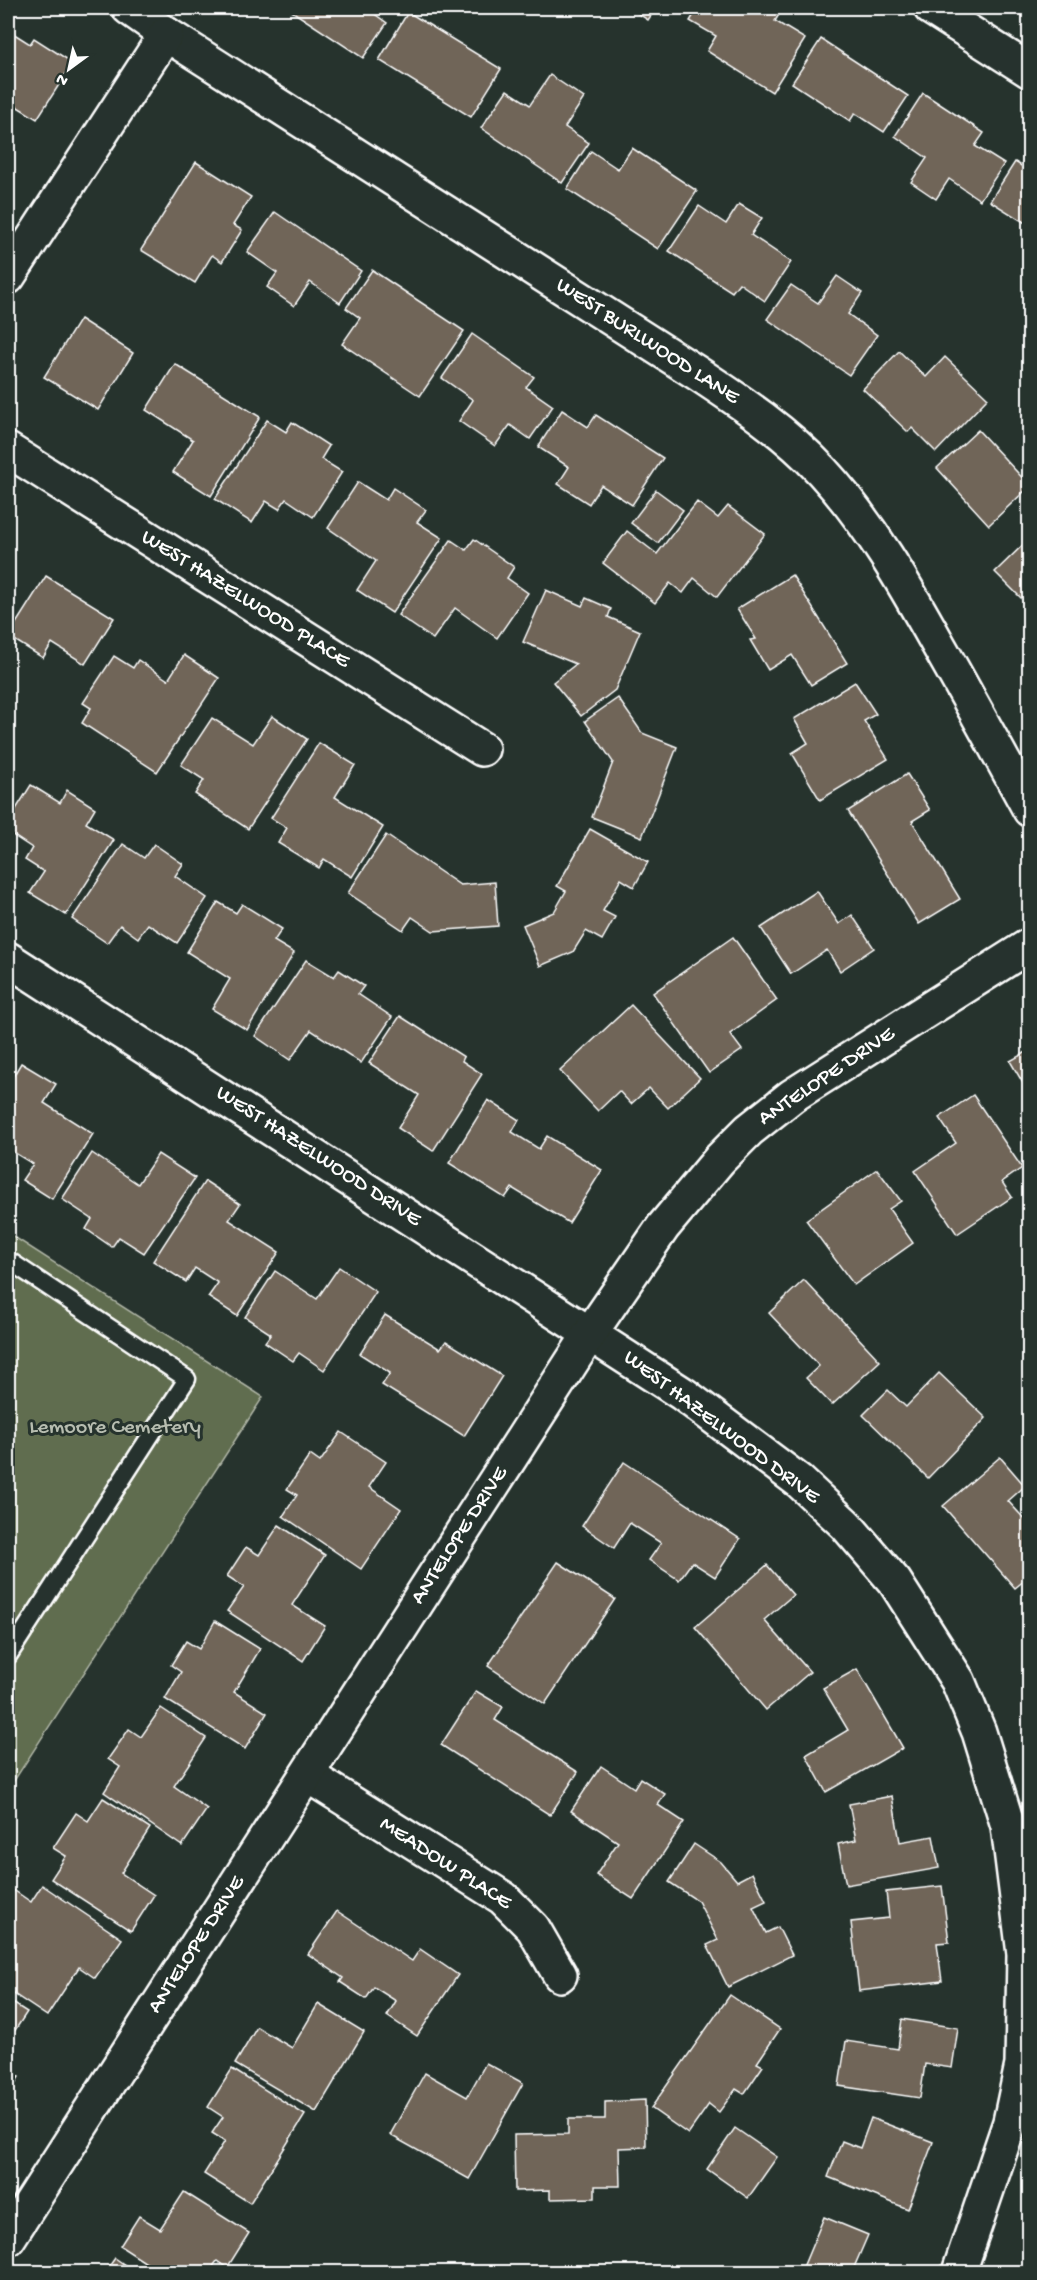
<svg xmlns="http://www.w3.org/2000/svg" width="1037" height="2280" viewBox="0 0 1037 2280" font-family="'Gochi Hand',sans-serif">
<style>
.green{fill:#606d4f;stroke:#b0b6a7;stroke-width:1.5}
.building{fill:#706559;stroke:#fff;stroke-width:1.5}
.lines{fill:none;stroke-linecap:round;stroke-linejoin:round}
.service-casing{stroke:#fff;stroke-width:21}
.minor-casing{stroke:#fff;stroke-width:38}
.service{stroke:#26332d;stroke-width:16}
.minor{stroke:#26332d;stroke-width:33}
.labels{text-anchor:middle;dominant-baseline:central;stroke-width:6;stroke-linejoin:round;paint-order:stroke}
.street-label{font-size:22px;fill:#fff;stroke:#26332d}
.park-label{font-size:22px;fill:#b7bdb0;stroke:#26332d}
</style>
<rect width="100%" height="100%" fill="#26332d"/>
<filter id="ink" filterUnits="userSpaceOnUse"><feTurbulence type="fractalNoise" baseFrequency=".0167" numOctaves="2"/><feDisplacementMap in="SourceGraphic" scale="12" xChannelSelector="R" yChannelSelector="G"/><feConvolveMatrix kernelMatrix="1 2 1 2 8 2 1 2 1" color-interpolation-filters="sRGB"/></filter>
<g filter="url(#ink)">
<!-- green -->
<polygon class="green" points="8,1233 263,1397 8,1790"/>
<!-- building -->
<g class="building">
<polygon points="287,8 371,8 369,10 387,23 363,58"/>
<polygon points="629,8 656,8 648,20"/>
<polygon points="698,8 783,8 775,21 805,39 772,92 707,51 716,36 690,21"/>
<polygon points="408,12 501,69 471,117 379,60"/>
<polygon points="8,30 30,44 34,38 73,63 37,119 8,101"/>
<polygon points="821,39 908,96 884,132 855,113 850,121 792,83"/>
<polygon points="550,75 584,98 565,127 589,143 562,183 481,128 507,90 530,105"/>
<polygon points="923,93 984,133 975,146 1004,164 980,200 949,179 936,199 911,182 927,158 895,136"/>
<polygon points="632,148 697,191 658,249 567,189 591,151 618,169"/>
<polygon points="196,162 251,197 233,225 242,230 222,262 212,255 195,283 141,250"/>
<polygon points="1015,162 1030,171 1030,226 990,201"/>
<polygon points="739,204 762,218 751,235 791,262 765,301 739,283 732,292 669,251 699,206 726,224"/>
<polygon points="275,212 361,271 340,303 310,282 294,306 267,287 277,273 247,252"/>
<polygon points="372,270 464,331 420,396 342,344 360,318 346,308"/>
<polygon points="837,276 862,293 848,314 877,335 849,375 767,319 791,285 818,303"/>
<polygon points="80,319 133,353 98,410 44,377"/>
<polygon points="472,334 534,377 526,387 553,406 530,439 510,425 495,446 459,421 473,400 442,378"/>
<polygon points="899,351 926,377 945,357 988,398 936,452 912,428 908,432 863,389"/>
<polygon points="175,364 260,417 211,496 173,472 193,440 146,410"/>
<polygon points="562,410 588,427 596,415 663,458 632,505 601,485 589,504 558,484 569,467 538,447"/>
<polygon points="267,420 286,432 292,422 329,446 321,459 342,472 313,517 286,499 279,509 266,501 252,523 215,499"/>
<polygon points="978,430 1030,486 989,525 937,468"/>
<polygon points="358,482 386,500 393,488 426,510 417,522 442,538 392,613 357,590 376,561 328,528"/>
<polygon points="656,490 683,510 658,543 631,523"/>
<polygon points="697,502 718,518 728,506 765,534 717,597 694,578 683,593 670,583 655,603 603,563 627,531 657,554"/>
<polygon points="1030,538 1030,599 1026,603 995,572"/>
<polygon points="474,539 514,567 507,578 528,593 497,638 455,608 433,639 398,615 451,540 466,550"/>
<polygon points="792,575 847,663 811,685 792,655 768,670 750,640 756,639 737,609"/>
<polygon points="46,576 114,618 85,664 52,643 43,658 8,636"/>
<polygon points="546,590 582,606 586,598 611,609 608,617 640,631 615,690 581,716 553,682 576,664 523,642"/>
<polygon points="184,655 219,678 157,772 82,723 91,708 83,703 114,656 133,668 138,660 168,680"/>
<polygon points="855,682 876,714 864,721 888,759 820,800 792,753 808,743 794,719"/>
<polygon points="618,698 642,733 677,747 642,837 592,817 613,762 585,721"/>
<polygon points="272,716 307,739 248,829 195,794 204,780 181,765 212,718 253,744"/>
<polygon points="319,743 355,765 335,797 383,827 352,877 324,859 319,868 278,843 287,828 271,818"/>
<polygon points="907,774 930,810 912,821 960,899 919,924 848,811"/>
<polygon points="31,785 60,803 67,790 95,808 86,823 114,840 66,915 30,893 44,872 25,860 32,848 8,832 8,822"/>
<polygon points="590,829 648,862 634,887 621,879 603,911 615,917 602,940 586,931 573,952 540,966 523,925 554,912 566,891 557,886"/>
<polygon points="386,835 460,885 495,882 498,926 433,931 412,917 403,930 348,893"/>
<polygon points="123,844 144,858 154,844 183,864 175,876 207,898 177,943 148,924 138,938 120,925 107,943 72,919"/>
<polygon points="817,891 839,924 852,915 874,948 840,971 827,950 791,974 761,928"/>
<polygon points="218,902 236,913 242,904 282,929 274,941 294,953 247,1030 212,1009 230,979 187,952"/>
<polygon points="733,937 777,1000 730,1034 742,1050 709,1073 653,993"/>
<polygon points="306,960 334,977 339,970 364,986 358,994 392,1017 361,1063 311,1030 290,1060 255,1036"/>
<polygon points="631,1005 700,1078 668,1108 649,1088 631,1104 619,1091 598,1111 560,1071"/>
<polygon points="400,1016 464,1057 462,1061 482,1074 433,1151 398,1128 419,1095 369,1063"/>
<polygon points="1030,1050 1030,1095 1010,1061"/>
<polygon points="21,1063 56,1084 44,1103 93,1134 52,1199 22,1180 33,1164 10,1150 8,1153 8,1085"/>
<polygon points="973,1095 1022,1168 1002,1182 1012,1197 957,1234 915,1171 956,1143 939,1118"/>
<polygon points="488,1100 519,1120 512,1132 539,1149 547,1136 602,1170 569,1223 512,1188 505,1198 449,1163"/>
<polygon points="92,1153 138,1184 158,1154 195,1178 144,1253 119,1237 112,1247 86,1229 92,1219 62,1199"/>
<polygon points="877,1169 901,1201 889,1209 913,1243 854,1285 806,1220"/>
<polygon points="205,1181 240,1204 229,1220 279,1252 237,1316 208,1297 218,1283 195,1268 186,1282 153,1261"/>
<polygon points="339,1267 376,1292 324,1370 299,1353 293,1361 265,1342 271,1334 245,1317 275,1271 317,1299"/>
<polygon points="804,1280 880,1361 832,1405 806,1378 819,1366 769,1313"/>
<polygon points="385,1315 440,1349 446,1341 502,1376 464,1436 382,1385 390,1373 360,1354"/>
<polygon points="939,1373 986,1418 928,1478 863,1415 888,1390 906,1407"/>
<polygon points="341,1432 386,1462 369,1487 401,1509 361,1569 283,1516 297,1495 287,1489 310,1455 320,1462"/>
<polygon points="1000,1457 1025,1486 1008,1501 1030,1525 1030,1576 1015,1588 943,1506"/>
<polygon points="624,1462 740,1539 715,1577 692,1562 679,1580 649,1560 661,1543 630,1523 614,1548 582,1526"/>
<polygon points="279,1525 325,1555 292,1605 325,1626 303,1661 227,1611 244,1587 227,1576 246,1547 259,1555"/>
<polygon points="558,1562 615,1599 545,1704 488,1666"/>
<polygon points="767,1565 793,1595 764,1620 810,1672 766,1710 695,1627"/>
<polygon points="215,1621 260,1649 234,1692 267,1713 245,1749 165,1699 181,1672 171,1665 186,1641 199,1649"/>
<polygon points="857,1669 903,1748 826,1792 806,1755 848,1730 823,1688"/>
<polygon points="476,1691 503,1707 495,1720 578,1772 550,1815 441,1745"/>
<polygon points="161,1708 206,1738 174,1786 207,1809 182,1846 104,1792 120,1767 108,1759 129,1729 141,1737"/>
<polygon points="601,1766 634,1788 640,1778 665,1794 658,1805 684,1822 633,1899 596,1875 618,1842 571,1811"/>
<polygon points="892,1796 900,1842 933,1836 939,1868 846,1885 838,1844 856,1840 849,1804"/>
<polygon points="103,1798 150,1828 121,1873 154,1895 131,1931 51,1879 66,1856 53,1848 76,1813 88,1821"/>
<polygon points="694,1844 721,1862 737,1881 752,1873 766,1901 753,1907 766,1933 778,1927 792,1955 728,1987 707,1945 718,1940 698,1901 669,1882"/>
<polygon points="42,1885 122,1939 95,1978 79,1967 47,2016 8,1990 8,1896 12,1889 31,1902"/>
<polygon points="942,1886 949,1942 937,1943 942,1981 859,1991 851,1922 889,1918 886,1892"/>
<polygon points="337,1911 412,1961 420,1949 458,1975 417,2036 387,2016 396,2001 374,1987 366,1999 340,1982 343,1978 308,1954"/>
<polygon points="730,1995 780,2029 757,2063 763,2066 744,2094 736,2089 719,2112 709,2104 688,2134 651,2108"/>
<polygon points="8,2000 27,2012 8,2041"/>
<polygon points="318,2004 364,2032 316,2112 235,2064 257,2027 292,2048"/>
<polygon points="902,2019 958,2028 952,2068 925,2064 920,2098 839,2086 846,2041 898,2049"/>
<polygon points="486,2063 523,2083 469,2179 390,2135 425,2073 467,2097"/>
<polygon points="232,2069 305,2115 250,2203 204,2174 225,2141 212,2133 223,2117 208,2107"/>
<polygon points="8,2070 19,2077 8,2095"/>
<polygon points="645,2100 646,2147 619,2148 620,2186 595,2186 595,2198 550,2199 550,2190 515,2191 514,2135 568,2134 568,2119 605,2119 605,2102"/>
<polygon points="871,2118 933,2142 908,2209 828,2177 842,2141 860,2148"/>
<polygon points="735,2128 777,2157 748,2198 707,2169"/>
<polygon points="184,2192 249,2233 227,2268 217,2261 209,2272 188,2272 183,2269 180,2272 160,2272 120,2246 139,2216 160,2229"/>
<polygon points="824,2217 868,2235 852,2272 801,2272"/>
<polygon points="115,2258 135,2272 105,2272"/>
</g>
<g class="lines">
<!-- service casing -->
<g class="service-casing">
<polyline id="service" points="8,1260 187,1379 8,1656"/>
</g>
<!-- minor casing -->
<g class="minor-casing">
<g id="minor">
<path d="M 129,8 L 166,34 L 697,373 C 741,402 786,432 822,471 C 870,523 905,585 939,646 C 970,700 1000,755 1030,810"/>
<polyline points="931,8 1030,71"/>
<polyline points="8,277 166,34"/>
<polyline points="8,450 482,749"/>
<polyline points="8,959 683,1394 799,1481 846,1525 895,1582 958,1681 979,1732 1008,1826 1024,1954 1022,2065 1010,2122 959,2272"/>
<polyline points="307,1775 503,1898 533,1928 560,1975"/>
<polyline points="8,2239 591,1332 663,1227 720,1159 749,1130 792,1096 1030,945"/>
</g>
</g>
<!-- service -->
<use href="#service" class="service"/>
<!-- minor -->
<use href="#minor" class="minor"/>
</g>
</g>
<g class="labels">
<!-- street labels -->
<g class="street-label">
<text transform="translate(647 342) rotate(33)">WEST BURLWOOD LANE</text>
<text transform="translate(245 600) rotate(32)">WEST HAZELWOOD PLACE</text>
<text transform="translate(827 1077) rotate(-34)">ANTELOPE DRIVE</text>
<text transform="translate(318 1157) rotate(33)">WEST HAZELWOOD DRIVE</text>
<text transform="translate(721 1428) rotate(37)">WEST HAZELWOOD DRIVE</text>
<text transform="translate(460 1536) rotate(-57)">ANTELOPE DRIVE</text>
<text transform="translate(445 1864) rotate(33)">MEADOW PLACE</text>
<text transform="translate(197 1945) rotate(-57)">ANTELOPE DRIVE</text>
</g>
<!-- park labels -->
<g class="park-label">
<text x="115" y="1428">Lemoore Cemetery</text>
</g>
</g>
<!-- margin -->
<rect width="1037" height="2280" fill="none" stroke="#26332d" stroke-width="30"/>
<rect x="15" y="15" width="1007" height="2250" fill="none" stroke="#fff" stroke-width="2" filter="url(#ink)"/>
<!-- north arrow -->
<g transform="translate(69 69) rotate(213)" stroke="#26332d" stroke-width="4.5" paint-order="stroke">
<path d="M0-4.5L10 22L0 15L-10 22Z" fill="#ffffff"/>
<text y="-9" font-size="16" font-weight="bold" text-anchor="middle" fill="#ffffff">N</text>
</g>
</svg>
